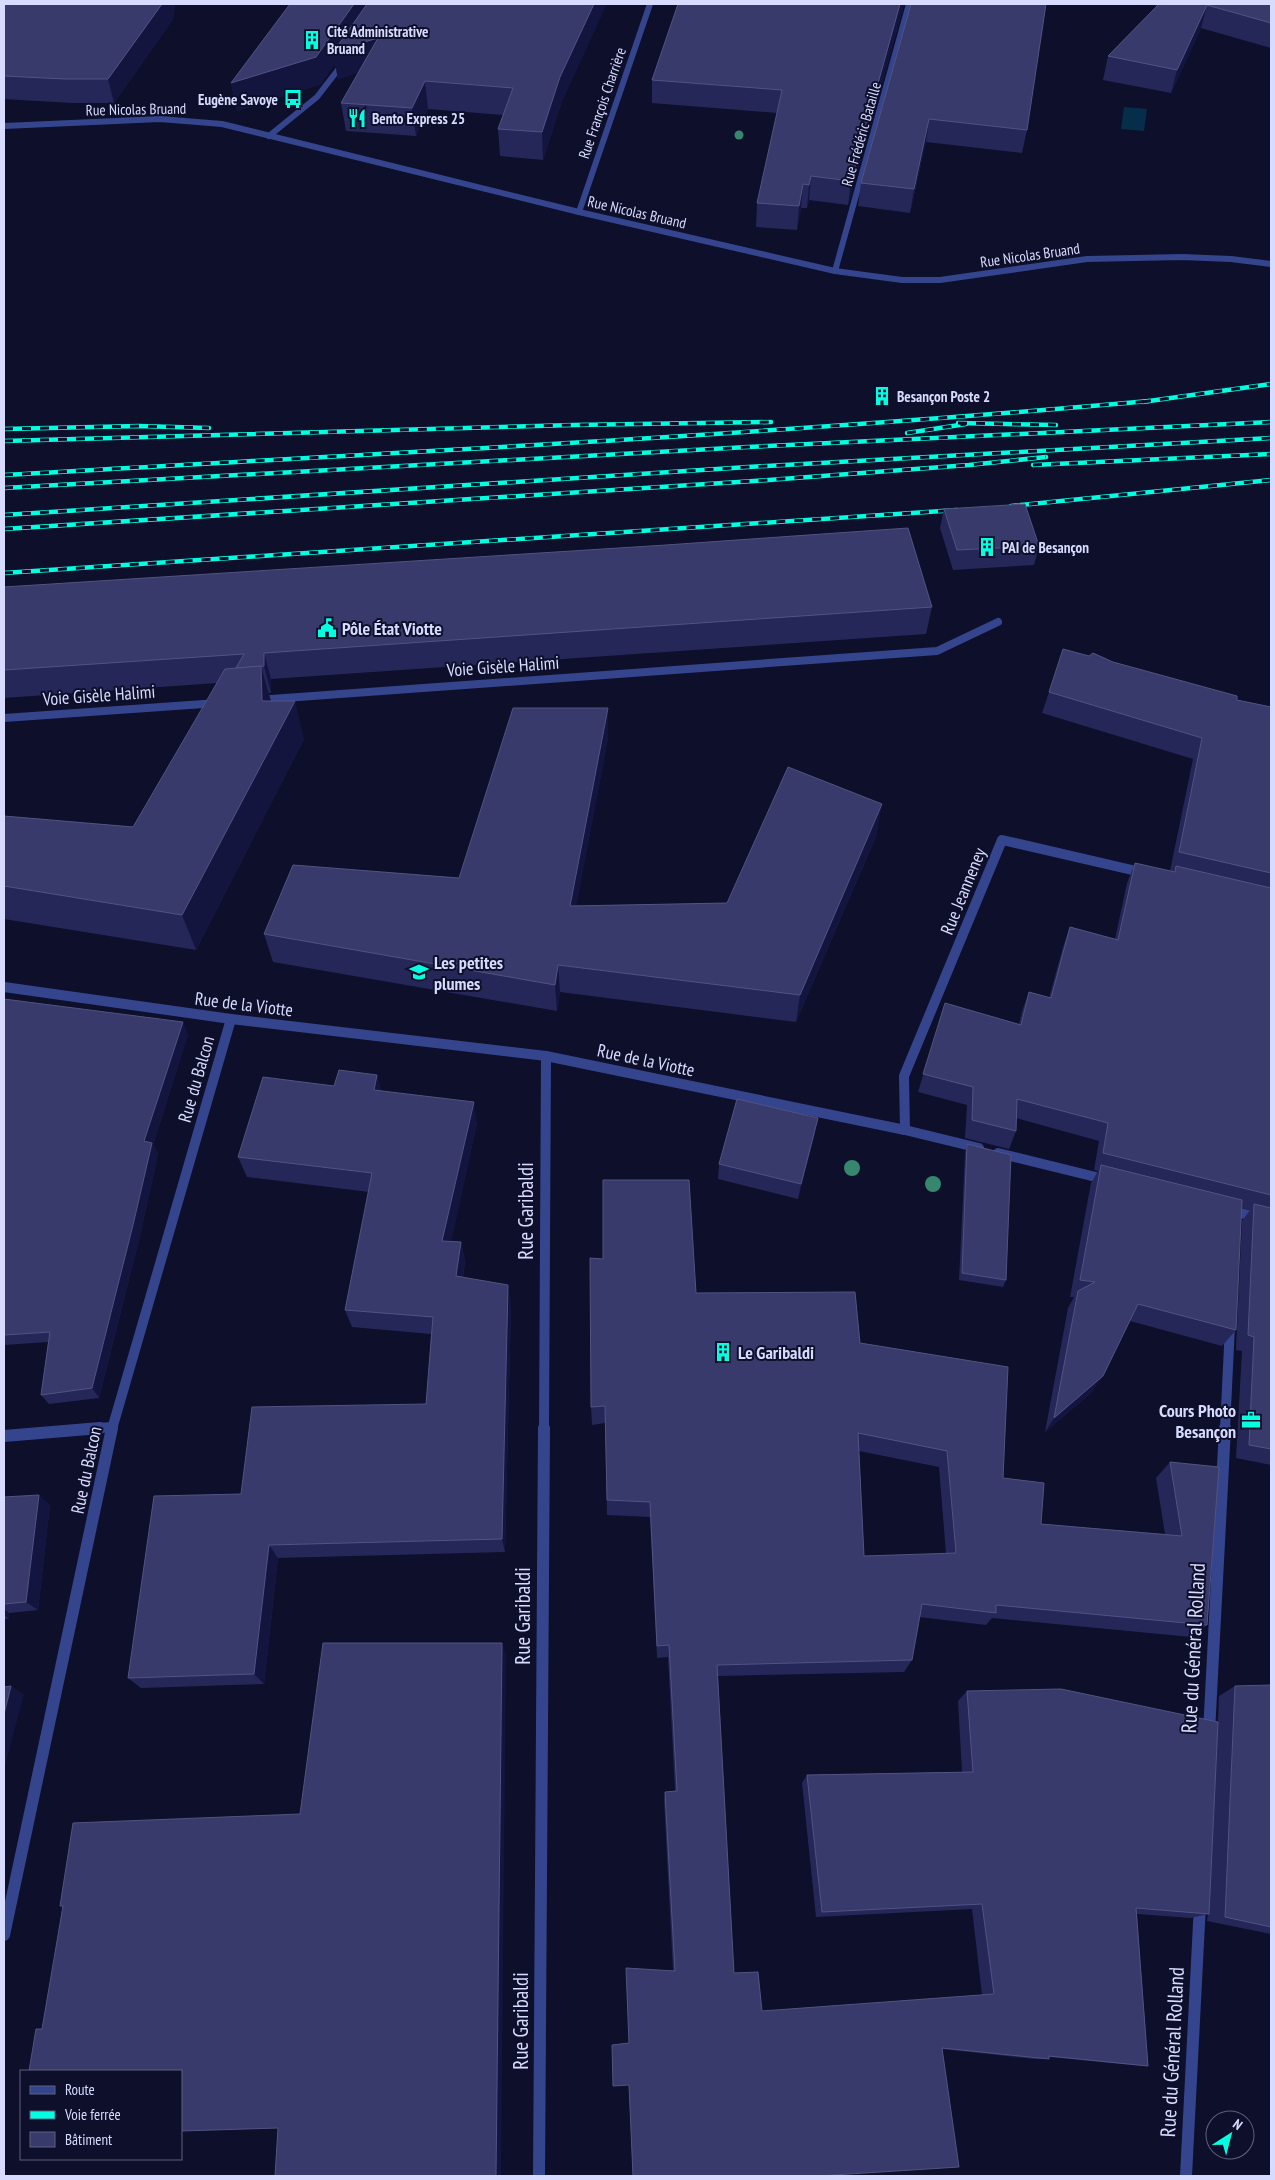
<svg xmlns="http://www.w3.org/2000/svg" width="1275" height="2180" viewBox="0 0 1275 2180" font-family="'PT Sans Narrow',sans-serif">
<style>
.water{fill:#062e4b}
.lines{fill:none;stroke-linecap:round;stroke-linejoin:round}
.pedestrian{stroke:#35458d;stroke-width:8}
.minor-far2{stroke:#35458d;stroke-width:6}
.minor-far1{stroke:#35458d;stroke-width:10}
.minor{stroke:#35458d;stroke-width:12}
.rail-casing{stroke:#03ffe1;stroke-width:4.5}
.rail{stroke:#0e0f2a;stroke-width:3;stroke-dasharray:9;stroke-linecap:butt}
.tree{fill:#37876e}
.wall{fill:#252759;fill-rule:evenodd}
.shaded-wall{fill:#14153f}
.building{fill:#383a6b;stroke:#515382;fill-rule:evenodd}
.labels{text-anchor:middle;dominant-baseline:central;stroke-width:4;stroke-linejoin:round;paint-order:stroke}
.far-poi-label{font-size:15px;font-weight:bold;fill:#d7dbff;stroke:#0e0f2a;text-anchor:start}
.far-street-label{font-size:15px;fill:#d7dbff;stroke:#0e0f2a}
.poi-label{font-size:18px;font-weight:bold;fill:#d7dbff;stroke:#0e0f2a;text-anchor:start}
.street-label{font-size:18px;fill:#d7dbff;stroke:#0e0f2a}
.near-street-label{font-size:21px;fill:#d7dbff;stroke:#0e0f2a}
</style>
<rect width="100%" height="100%" fill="#0e0f2a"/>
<!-- water -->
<polygon class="water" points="1124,107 1147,109 1144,131 1121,129"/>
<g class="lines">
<!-- pedestrian -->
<g class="pedestrian">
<polyline points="257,700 937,651 998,622"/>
<polyline points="4,718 218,703"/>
</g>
<!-- minor-far2 -->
<g class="minor-far2">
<polyline points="4,126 160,119 222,124 579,212 835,271 902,280 940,280 1087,259 1182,257 1231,259 1271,264"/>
<polyline points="269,136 317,97 344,62"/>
<polyline points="579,212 650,4"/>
<polyline points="835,271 909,4"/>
</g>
<!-- minor-far1 -->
<g class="minor-far1">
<polyline points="4,987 231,1019 546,1056 905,1130 979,1148"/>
<polyline points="905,1130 904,1076 1002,840 1145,873"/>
<polyline points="998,1153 1108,1180"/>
<polyline points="1229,1210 1271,1221"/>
<polyline points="85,1429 112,1427"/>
<polyline points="112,1429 231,1019"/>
<polyline points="544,1429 546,1056"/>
<polyline points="1225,1429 1230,1325"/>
</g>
<!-- minor -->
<g class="minor">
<polyline points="4,1436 100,1428"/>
<polyline points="1209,1732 1225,1428"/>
<polyline points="4,1935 112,1428"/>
<polyline points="539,2176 544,1428"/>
<polyline points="1186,2176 1200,1904"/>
</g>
<!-- rail casing -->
<g class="rail-casing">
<g id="rail">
<polyline points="1142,402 1271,384"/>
<polyline points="958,423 1056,425"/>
<polyline points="4,429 139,426 209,428"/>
<polyline points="907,433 966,424"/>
<polyline points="4,441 574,425 771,422"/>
<polyline points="1033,465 1271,454"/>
<path d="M 4,475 C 386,453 768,435 1149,401"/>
<polyline points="4,488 748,447 1271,422"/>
<polyline points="1011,506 1271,480"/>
<polyline points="4,515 748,467 1271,438"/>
<polyline points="4,529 754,481 969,465 1046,457"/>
<polyline points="4,573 957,510"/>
</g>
</g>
<!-- rail -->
<use href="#rail" class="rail"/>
</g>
<!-- trees -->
<g class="tree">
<circle cx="739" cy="135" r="4.5"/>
<circle cx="852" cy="1168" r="8"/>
<circle cx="933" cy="1184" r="8"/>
</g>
<!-- wall -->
<g class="wall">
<polygon points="4,4 175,4 173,19 114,103 72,103 4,99"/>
<polygon points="290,4 561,104 543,160 500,156 498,129 503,115 428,109 416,136 346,131 341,103 359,72 338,79 335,63 321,84 237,111 231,83"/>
<polygon points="678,4 904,4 848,205 809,200 807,208 801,208 797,230 756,227 757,203 777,113 652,103 652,80"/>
<polygon points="911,4 1027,130 1022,153 926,142 910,213 858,206 861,183"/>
<polygon points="1150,4 1271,4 1271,48 1201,28 1171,93 1103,80 1108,56 1157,6"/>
<polygon points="944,509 1039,546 1034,565 953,570 940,528"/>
<polygon points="4,587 932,607 926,634 271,679 271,693 268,693 271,701 304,739 196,950 4,919 4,816 133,827 217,683 4,698"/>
<polygon points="1113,662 1237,700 1271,707 1271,1465 1236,1458 1242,1351 1236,1350 1242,1221 1250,1210 1241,1208 1236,1330 1222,1346 1130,1321 1092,1392 1045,1432 1068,1308 1074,1297 1070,1297 1091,1183 1098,1171 1094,1170 1099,1141 1016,1118 1016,1131 1009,1149 965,1138 967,1105 918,1092 945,1003 1019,1024 1022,1011 1029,992 1049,998 1063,947 1070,927 1115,939 1127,883 1135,863 1170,871 1193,759 1042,713 1049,692"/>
<polygon points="608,708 608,738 576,906 727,903 877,834 796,1022 560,992 557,1011 273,962 264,934 459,878"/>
<polygon points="4,999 188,1034 153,1145 158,1154 140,1236 99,1398 49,1404 41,1395 48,1342 4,1345"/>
<polygon points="377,1075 381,1091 477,1123 451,1241 461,1242 465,1261 463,1278 511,1304 505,1552 278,1558 264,1684 141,1688 128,1678 241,1494 426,1404 431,1334 352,1327 345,1310 369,1192 247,1177 238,1157 334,1086"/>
<polygon points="815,1133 798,1199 718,1179 719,1164"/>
<polygon points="967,1144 1006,1280 1003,1287 959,1280 965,1152"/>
<path d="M 696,1293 L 860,1343 L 1003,1478 L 1041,1524 L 1165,1534 L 1156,1478 L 1170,1462 L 1207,1625 L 1191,1637 L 992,1618 L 986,1625 L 919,1617 L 912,1660 L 904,1672 L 718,1676 L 734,1973 L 762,2011 L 982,1995 L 972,1909 L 816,1917 L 802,1783 L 807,1775 L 962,1772 L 958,1701 L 967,1691 L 1218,1722 L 1219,1696 L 1235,1686 L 1271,1685 L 1271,1934 L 1207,1921 L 1208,1914 L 1191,1918 L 1137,1914 L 1148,2066 L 1131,2065 L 1049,2057 L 1049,2059 L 1035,2059 L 942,2049 L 629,2043 L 673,1971 L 664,1800 L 665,1792 L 675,1791 L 668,1657 L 657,1658 L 650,1517 L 607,1515 L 605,1423 L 592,1425 L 591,1407 ZM 859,1451 L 939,1467 L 946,1554 L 864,1556 Z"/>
<polygon points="4,1497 50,1505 38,1610 9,1613 9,1619 4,1619"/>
</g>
<!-- shaded-wall -->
<g class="shaded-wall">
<polygon points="162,4 175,4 173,19 114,103 108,79"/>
<polygon points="354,4 377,4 378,38 381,65 338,79 335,63 321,84 237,111 231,83"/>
<polygon points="594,4 607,4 561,104 543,160 542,132 560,77"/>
<polygon points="900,4 904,4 848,205 851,181"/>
<polygon points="1207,5 1201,28 1171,93 1177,70"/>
<polygon points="425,81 428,109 416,136 412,108"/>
<polygon points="929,119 926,142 910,213 914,189"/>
<polygon points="811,176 809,200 807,208 809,185"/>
<polygon points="803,184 801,208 797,230 799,206"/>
<polygon points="264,653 271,679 271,693 264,666"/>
<polygon points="261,666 272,705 262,701"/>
<polygon points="295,701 304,739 196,950 182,915"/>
<polygon points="608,708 608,738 571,934 570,906"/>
<polygon points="882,804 877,834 796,1022 800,995"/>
<polygon points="558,965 560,992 557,1011 555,985"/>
<polygon points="183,1022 188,1034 153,1145 158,1154 140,1236 99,1398 92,1388 144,1141"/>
<polygon points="377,1075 383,1096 374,1090"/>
<polygon points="474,1102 477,1123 447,1260 442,1241"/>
<polygon points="818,1118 815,1133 798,1199 801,1184"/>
<polygon points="461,1242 465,1261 460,1295 456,1276"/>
<polygon points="508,1285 511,1304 505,1552 502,1539"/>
<polygon points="1103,1376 1092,1392 1045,1432 1054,1418"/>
<polygon points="39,1495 50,1505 38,1610 26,1602"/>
<polygon points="269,1545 278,1558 264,1684 254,1674"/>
<polygon points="4,1609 9,1613 9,1619 4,1615"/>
<polygon points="502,1643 506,1655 501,2176 496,2176"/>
<polygon points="11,1686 24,1694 4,1770 4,1714"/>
</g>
<!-- building -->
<g class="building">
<polygon points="4,4 162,4 108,79 65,79 4,76"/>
<polygon points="290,4 354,4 316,57 231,83"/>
<polygon points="367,4 594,4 560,77 542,132 498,129 513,88 425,81 412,108 341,103 378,38 334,51"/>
<polygon points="678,4 900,4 851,181 811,176 809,185 803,184 799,206 757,203 782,90 652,80"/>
<polygon points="911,4 1046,4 1027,130 929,119 914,189 861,183"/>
<polygon points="1159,4 1271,4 1271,23 1207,5 1177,70 1108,56"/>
<polygon points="1025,504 1039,546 957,550 944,509"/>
<polygon points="908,528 932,607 264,653 264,666 236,668 244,654 4,670 4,587 666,545"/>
<polygon points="1063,649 1089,656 1093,653 1113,662 1237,696 1237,700 1271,707 1271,873 1179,852 1202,738 1049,692"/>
<polygon points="261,666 262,701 295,701 182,915 4,886 4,816 133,827 225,669"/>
<polygon points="513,708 608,708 570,906 727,903 788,767 882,804 800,995 558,965 555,985 264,934 293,865 459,878"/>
<polygon points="1135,863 1175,872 1176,866 1271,888 1271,1195 1103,1153 1108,1123 1017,1099 1016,1131 972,1120 973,1087 923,1074 945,1003 1021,1025 1029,992 1051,998 1070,927 1118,940"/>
<polygon points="4,999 183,1022 144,1141 152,1143 133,1225 92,1388 41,1395 50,1332 4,1335"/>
<polygon points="339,1070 377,1075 374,1090 474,1102 442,1241 461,1242 456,1276 508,1285 502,1539 269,1545 254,1674 128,1678 154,1496 241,1494 252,1407 426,1404 433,1317 345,1310 372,1173 238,1157 263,1077 334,1086"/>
<polygon points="737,1099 818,1118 801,1184 719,1164"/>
<polygon points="967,1144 1011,1155 1006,1280 962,1273"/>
<polygon points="1101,1165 1242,1200 1236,1330 1138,1304 1103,1376 1054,1418 1078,1291 1095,1282 1080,1280"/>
<path d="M 603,1180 L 689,1180 L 696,1293 L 855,1292 L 860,1343 L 1008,1367 L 1003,1478 L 1044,1483 L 1041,1524 L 1182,1536 L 1170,1462 L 1219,1467 L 1207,1625 L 996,1605 L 996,1613 L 922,1604 L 912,1660 L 717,1665 L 734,1973 L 758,1972 L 762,2011 L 994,1994 L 982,1904 L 822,1912 L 807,1775 L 973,1772 L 967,1691 L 1061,1689 L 1218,1722 L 1209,1914 L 1136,1908 L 1148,2066 L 1049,2056 L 1049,2059 L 942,2048 L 959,2167 L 818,2176 L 633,2176 L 629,2085 L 613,2086 L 612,2045 L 629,2043 L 626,1968 L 675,1971 L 665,1792 L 677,1791 L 669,1645 L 657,1646 L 650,1502 L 607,1500 L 605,1406 L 591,1407 L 590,1258 L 603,1259 ZM 858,1433 L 947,1451 L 956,1553 L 864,1556 Z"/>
<polygon points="1254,1204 1271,1208 1271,1449 1249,1445 1254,1337 1248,1335"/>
<polygon points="39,1495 26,1602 4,1604 4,1497"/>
<polygon points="323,1643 502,1643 496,2176 275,2176 278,2128 181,2131 181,2071 29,2071 36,2029 42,2029 63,1906 60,1906 73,1823 300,1814"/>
<polygon points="1271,1685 1271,1927 1225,1917 1235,1686"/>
<polygon points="11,1686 4,1714 4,1687"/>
</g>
<!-- icons -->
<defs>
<g id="building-bare" transform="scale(1.5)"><path d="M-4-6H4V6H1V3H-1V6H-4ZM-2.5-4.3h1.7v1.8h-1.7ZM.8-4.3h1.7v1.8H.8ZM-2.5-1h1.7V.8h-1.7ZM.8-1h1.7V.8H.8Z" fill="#03ffe1" stroke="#0e0f2a" stroke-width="2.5" paint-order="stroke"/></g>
<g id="bus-bare" transform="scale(1.5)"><path d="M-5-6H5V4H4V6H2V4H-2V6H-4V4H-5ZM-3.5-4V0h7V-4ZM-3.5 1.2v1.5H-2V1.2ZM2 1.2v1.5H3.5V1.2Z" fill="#03ffe1" stroke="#0e0f2a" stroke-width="2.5" paint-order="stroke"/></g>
<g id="restaurant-bare" transform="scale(1.5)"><path d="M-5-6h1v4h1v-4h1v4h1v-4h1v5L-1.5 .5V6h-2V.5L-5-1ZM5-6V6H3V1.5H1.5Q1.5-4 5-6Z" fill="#03ffe1" stroke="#0e0f2a" stroke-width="2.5" paint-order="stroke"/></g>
<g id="civic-bare" transform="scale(1.5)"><path d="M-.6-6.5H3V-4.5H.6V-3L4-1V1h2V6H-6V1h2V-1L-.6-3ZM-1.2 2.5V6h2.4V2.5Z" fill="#03ffe1" stroke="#0e0f2a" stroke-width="2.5" paint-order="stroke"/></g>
<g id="school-bare" transform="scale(1.5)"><path d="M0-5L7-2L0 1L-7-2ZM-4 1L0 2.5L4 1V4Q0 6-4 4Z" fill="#03ffe1" stroke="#0e0f2a" stroke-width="2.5" paint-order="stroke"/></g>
<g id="office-bare" transform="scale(1.5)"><path d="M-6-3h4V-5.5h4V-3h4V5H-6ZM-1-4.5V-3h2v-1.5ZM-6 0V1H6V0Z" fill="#03ffe1" stroke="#0e0f2a" stroke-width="2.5" paint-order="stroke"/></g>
</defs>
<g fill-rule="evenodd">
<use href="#building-bare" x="312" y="40"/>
<use href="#bus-bare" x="293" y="99"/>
<use href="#restaurant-bare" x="357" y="118"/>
<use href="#building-bare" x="882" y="396"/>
<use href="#building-bare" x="987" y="547"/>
<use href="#civic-bare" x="327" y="628"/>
<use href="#school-bare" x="419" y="972"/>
<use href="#building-bare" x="723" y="1352"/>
<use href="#office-bare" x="1251" y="1420"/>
</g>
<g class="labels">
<!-- far-poi labels -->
<g class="far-poi-label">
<text x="327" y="31">Cité Administrative<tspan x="327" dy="17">Bruand</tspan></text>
<text x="278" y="99" text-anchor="end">Eugène Savoye</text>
<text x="372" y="118">Bento Express 25</text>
<text x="897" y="396">Besançon Poste 2</text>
<text x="1002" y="547">PAI de Besançon</text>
</g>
<!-- far-street labels -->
<g class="far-street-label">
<text transform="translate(602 103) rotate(-71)">Rue François Charrière</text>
<text transform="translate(136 109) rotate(-1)">Rue Nicolas Bruand</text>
<text transform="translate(861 134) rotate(-74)">Rue Frédéric Bataille</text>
<text transform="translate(637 212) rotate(13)">Rue Nicolas Bruand</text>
<text transform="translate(1030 255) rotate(-8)">Rue Nicolas Bruand</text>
</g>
<!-- poi labels -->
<g class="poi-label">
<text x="342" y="628">Pôle État Viotte</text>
<text x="434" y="962">Les petites<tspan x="434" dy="21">plumes</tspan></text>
<text x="738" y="1352">Le Garibaldi</text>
<text x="1236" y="1410" text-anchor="end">Cours Photo<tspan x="1236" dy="21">Besançon</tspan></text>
</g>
<!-- street labels -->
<g class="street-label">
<text transform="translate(503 666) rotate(-4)">Voie Gisèle Halimi</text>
<text transform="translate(99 695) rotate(-4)">Voie Gisèle Halimi</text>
<text transform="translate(963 891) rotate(-68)">Rue Jeanneney</text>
<text transform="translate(244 1004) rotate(7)">Rue de la Viotte</text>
<text transform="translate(646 1060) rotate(12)">Rue de la Viotte</text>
<text transform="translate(196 1079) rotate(-74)">Rue du Balcon</text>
<text transform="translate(86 1470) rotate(-78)">Rue du Balcon</text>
</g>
<!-- near-street labels -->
<g class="near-street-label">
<text transform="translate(525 1211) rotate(-90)">Rue Garibaldi</text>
<text transform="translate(522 1616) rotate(-90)">Rue Garibaldi</text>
<text transform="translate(1193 1648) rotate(-87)">Rue du Général Rolland</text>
<text transform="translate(520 2021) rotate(-90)">Rue Garibaldi</text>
<text transform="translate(1172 2052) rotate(-87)">Rue du Général Rolland</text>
</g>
</g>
<!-- border -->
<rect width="1275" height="2180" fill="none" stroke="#d7dbff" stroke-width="10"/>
<!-- legend -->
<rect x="20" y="2070" width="162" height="90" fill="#0e0f2a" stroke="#5e617f"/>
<rect x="30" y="2086" width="25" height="8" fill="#35458d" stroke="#5e617f"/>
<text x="65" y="2095" font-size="15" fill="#d7dbff">Route</text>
<rect x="30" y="2111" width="25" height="8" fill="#03ffe1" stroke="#5e617f"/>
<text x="65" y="2120" font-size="15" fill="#d7dbff">Voie ferrée</text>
<rect x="30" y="2132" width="25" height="15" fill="#383a6b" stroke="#5e617f"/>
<text x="65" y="2145" font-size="15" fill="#d7dbff">Bâtiment</text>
<!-- north arrow -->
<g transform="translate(1230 2135) rotate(36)"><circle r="24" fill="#0e0f2a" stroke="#5e617f"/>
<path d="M0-4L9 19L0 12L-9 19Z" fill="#03ffe1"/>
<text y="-8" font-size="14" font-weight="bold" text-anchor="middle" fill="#d7dbff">N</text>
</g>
</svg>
